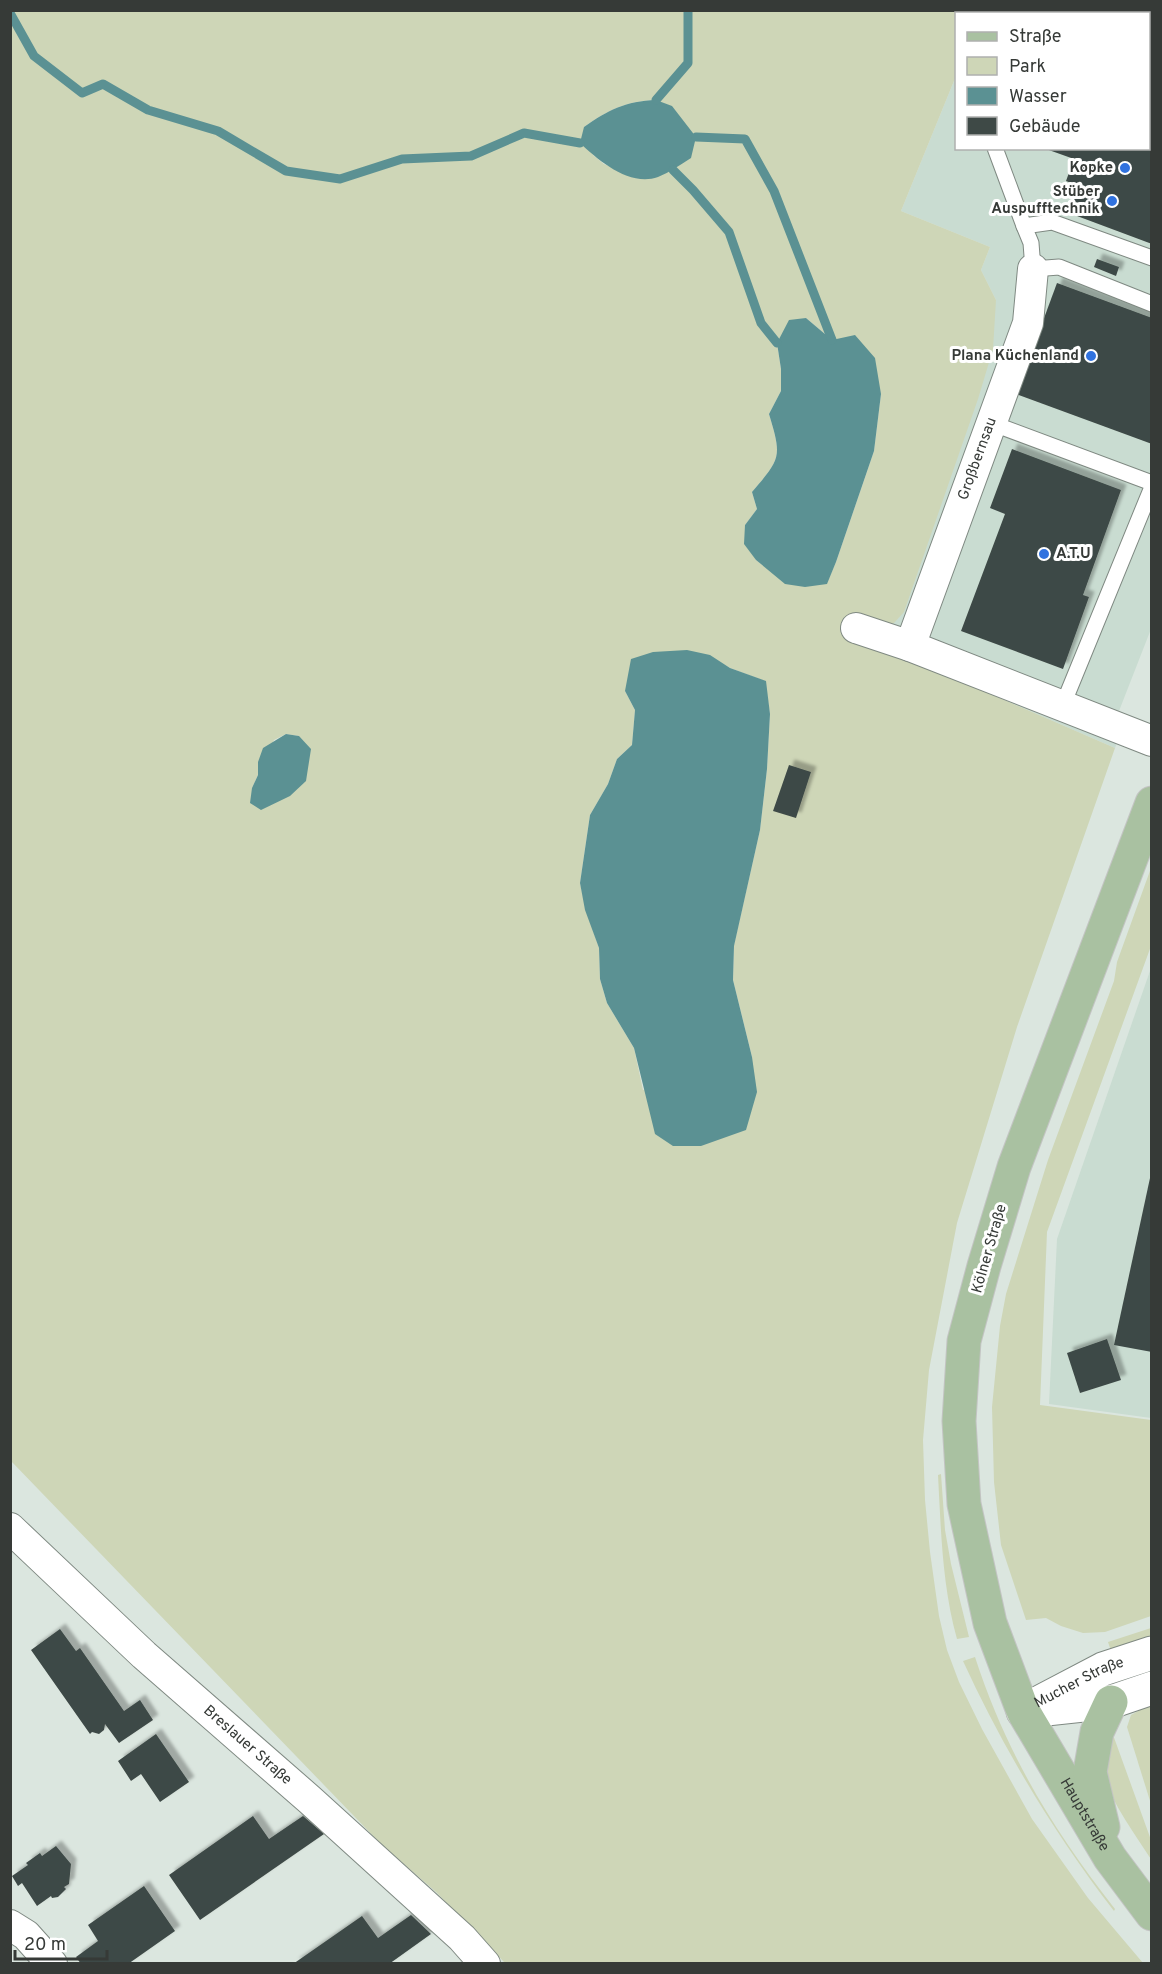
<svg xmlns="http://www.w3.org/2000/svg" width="1162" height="1974" viewBox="0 0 1162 1974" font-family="Overpass,sans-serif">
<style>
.built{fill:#c9dcd1}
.green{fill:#ced6b7;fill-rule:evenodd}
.water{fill:#5b9193}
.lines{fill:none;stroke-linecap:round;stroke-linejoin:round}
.stream{stroke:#5b9193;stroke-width:9}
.building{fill:#3e4946;filter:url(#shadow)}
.service-casing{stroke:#7f8982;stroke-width:17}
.minor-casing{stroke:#7f8982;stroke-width:32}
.secondary-casing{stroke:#7f8982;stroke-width:35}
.primary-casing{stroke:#c3c4c3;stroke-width:35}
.service{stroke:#fff;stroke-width:15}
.minor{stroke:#fff;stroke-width:30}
.secondary{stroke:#fff;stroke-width:33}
.primary{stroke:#a9c1a1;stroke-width:33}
.poi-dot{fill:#3072df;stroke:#fff;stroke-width:2}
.labels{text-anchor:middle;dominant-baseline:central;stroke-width:6;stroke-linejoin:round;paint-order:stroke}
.poi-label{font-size:15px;font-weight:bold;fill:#363a37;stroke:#fff;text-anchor:end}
.street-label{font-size:15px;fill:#363a37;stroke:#fff}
</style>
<defs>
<filter id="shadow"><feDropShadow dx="5.5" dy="-5.5" stdDeviation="1.5" flood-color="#0004"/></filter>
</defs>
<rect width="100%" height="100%" fill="#dbe6df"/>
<!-- built -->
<g class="built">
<polygon points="952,11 1151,11 1151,629 1119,711 1127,715 1115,748 866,640 996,300 981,270 990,247 901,211 956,76 956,148 1148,148 1148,14 960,14"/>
<polygon points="1151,968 1151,1418 1049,1404 1057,1239"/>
</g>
<!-- green -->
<g class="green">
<path d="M 952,10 L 960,13 L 956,14 L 956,76 L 901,211 L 990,247 L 981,270 L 996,300 L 993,349 L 978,399 L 904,612 L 894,623 L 875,624 L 866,640 L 1115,748 L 1017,1027 L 957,1223 L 929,1370 L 923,1440 L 925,1500 L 930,1552 L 939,1616 L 947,1650 L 959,1682 L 982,1729 L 1032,1819 L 1088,1898 L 1143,1963 L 505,1963 L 436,1892 L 381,1844 L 11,1461 L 11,11 ZM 656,100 L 636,178 L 604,164 L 593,155 L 584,127 C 608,110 626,101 656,100 ZM 806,318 L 832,340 L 881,394 L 874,451 L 836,562 L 827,583 L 769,570 L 756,560 L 745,525 L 757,509 L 752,492 C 781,458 782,457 769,414 L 781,391 L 781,369 L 777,343 ZM 710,656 L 730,668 L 765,681 L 770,714 L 767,769 L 760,830 L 734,945 L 733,980 L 752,1057 L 643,1090 L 634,1048 L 607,1003 L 600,979 L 599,948 L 586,910 L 580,883 L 590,815 L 608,784 L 617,759 L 632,745 L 635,710 L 625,691 ZM 286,734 L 299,736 L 252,788 L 274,740 Z"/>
<polygon points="1151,868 1151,946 1047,1232 1040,1405 1151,1420 1151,1616 1105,1632 1083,1633 1061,1626 1046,1618 1026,1620 1001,1545 994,1482 992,1407 1000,1326 1006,1294 1048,1160 1114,981 1117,962"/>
<path d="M 941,1474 L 945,1530 L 951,1564 L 969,1637 L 957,1639 C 942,1585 941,1530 938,1475 Z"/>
<polygon points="1151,1628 1151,1637 1111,1651 1108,1642"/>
<path d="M 975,1657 C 1006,1753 1053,1830 1115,1909 L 1114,1911 C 1054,1833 1004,1750 963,1661 Z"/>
<polygon points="1151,1704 1151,1804 1127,1727 1131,1715"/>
<path d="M 1112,1732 L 1151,1840 L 1151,1859 C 1140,1842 1105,1793 1105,1775 C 1105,1762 1110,1746 1112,1732 Z"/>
</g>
<!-- water -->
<g class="water">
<path d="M 656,100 L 672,106 L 696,137 L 691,158 C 680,165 670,172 658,177 C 630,187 599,161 580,143 L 584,127 C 608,110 626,101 656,100 Z"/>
<path d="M 806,318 L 832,340 L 855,335 L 875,358 L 881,394 L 874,451 L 836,562 L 827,584 L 805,587 L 785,584 L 756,560 L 744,544 L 745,525 L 757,509 L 752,492 C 781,458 782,457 769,414 L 781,391 L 781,369 L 777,343 L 789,320 Z"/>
<polygon points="687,650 710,655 730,668 766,681 770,714 767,769 760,830 734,946 733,980 752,1057 757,1092 746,1130 701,1146 673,1146 655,1134 634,1048 607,1003 600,979 599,948 585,910 580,883 590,815 608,784 617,759 632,745 635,710 625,691 631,659 653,652"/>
<polygon points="286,734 299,736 311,749 306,781 290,796 261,810 250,803 252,788 258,775 258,762 263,748"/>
</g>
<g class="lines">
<!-- stream -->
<g class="stream">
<polyline points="10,13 34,56 82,93 103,84 148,110 218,131 286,171 340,179 402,159 471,156 524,133 580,143"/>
<polyline points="656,100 688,63 688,10"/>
<polyline points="696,137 745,139 774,191 832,340"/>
<polyline points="673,170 693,190 729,232 761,323 777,343"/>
</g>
</g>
<!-- building -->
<g class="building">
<polygon points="1149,114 1152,115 1152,244 1069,213 1079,186 1066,181 1074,159 1046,149 1149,148"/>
<polygon points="1097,259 1119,267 1116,276 1094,267"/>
<polygon points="1057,283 1152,318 1152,444 1016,394"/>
<polygon points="1012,449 1121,490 1083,595 1089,597 1063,669 961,631 1005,514 990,508"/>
<polygon points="789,765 811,772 796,818 773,811"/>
<polygon points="1150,1178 1152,1178 1152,1352 1114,1345"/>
<polygon points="1107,1339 1121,1380 1080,1393 1067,1353"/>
<polygon points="60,1629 76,1651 80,1648 124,1711 140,1700 153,1720 119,1743 105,1724 104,1730 99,1734 92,1732 90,1734 31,1650"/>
<polygon points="156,1734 189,1782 160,1802 141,1774 131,1781 118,1761"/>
<polygon points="253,1816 269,1839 303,1816 324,1834 200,1920 169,1875"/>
<polygon points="56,1846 71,1864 69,1884 64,1887 66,1889 58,1897 52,1898 51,1896 37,1906 22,1883 18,1886 12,1876 28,1865 26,1863 40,1853 42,1856"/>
<polygon points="144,1886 175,1931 128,1964 81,1964 76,1957 98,1941 88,1925"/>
<polygon points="411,1915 431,1934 389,1964 293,1964 362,1916 378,1938"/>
</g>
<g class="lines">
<!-- service casing -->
<g class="service-casing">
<g id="service">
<polyline points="1148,92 1152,94"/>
<polyline points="995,148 1024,226"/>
<polyline points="1152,258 1052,222 1024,226 1031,243 1033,269 1059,267 1152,304"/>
<polyline points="991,423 1152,483"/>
<polyline points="1062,707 1152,487"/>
</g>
</g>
<!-- minor casing -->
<g class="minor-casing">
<g id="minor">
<polyline points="1033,269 1028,323 910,646 1152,741"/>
<polyline points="856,628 910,646"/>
<path id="s1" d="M 10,1528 L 144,1655 L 310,1800 L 462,1938 L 485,1964"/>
<polyline points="10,1925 26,1935 52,1964"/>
</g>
</g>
<!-- secondary casing -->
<g class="secondary-casing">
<g id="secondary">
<polyline points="1037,1710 1111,1702 1152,1688"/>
<path id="s2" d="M 1023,1711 L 1103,1669 L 1152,1653"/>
</g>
</g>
<!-- primary casing -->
<g class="primary-casing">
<g id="primary">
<path id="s3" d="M 1152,803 L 1014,1167 L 984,1266 L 964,1341 L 959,1421 L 964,1504 L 990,1623 L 1023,1711 L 1110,1858 L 1152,1914"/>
<polyline points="1103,1827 1090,1772 1097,1732 1111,1702"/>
</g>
</g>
<!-- service -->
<use href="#service" class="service"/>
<!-- minor -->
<use href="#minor" class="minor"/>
<!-- secondary -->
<use href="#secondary" class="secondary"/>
<!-- primary -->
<use href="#primary" class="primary"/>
</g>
<!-- markers -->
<g class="poi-dot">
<circle cx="1125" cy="168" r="6"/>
<circle cx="1112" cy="201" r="6"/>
<circle cx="1091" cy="356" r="6"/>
<circle cx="1044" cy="554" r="6"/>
</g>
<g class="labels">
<!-- poi labels -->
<g class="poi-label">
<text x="1113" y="168">Kopke</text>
<text x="1100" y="192">Stüber<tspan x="1100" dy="17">Auspufftechnik</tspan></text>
<text x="1079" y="356">Plana Küchenland</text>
<text x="1056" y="554" text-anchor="start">A.T.U</text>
</g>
<!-- street labels -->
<g class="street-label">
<text transform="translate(978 459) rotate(-70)">Großbernsau</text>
<text transform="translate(990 1249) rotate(-74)">Kölner Straße</text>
<text stroke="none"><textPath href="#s2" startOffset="63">Mucher Straße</textPath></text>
<text stroke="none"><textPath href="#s1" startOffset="322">Breslauer Straße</textPath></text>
<text stroke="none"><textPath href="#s3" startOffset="1070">Hauptstraße</textPath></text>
</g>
</g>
<!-- border -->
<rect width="1162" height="1974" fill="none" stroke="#363a37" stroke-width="24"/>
<!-- legend -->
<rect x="955" y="12" width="195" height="138" fill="#ffffff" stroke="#afb0af" stroke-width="1.5"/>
<rect x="967" y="32" width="30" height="9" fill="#a9c1a1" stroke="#afb0af" stroke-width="1.5"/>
<text x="1009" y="42" font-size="18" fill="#363a37">Straße</text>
<rect x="967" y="57" width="30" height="18" fill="#ced6b7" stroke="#afb0af" stroke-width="1.5"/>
<text x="1009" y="72" font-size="18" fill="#363a37">Park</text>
<rect x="967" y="87" width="30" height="18" fill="#5b9193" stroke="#afb0af" stroke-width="1.5"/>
<text x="1009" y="102" font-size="18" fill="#363a37">Wasser</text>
<rect x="967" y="117" width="30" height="18" fill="#3e4946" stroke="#afb0af" stroke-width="1.5"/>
<text x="1009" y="132" font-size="18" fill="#363a37">Gebäude</text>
<!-- scale -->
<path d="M15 1950v9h92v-9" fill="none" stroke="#363a37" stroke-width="3"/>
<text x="24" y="1950" font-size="18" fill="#363a37" stroke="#ffffff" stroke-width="4.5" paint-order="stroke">20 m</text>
</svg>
